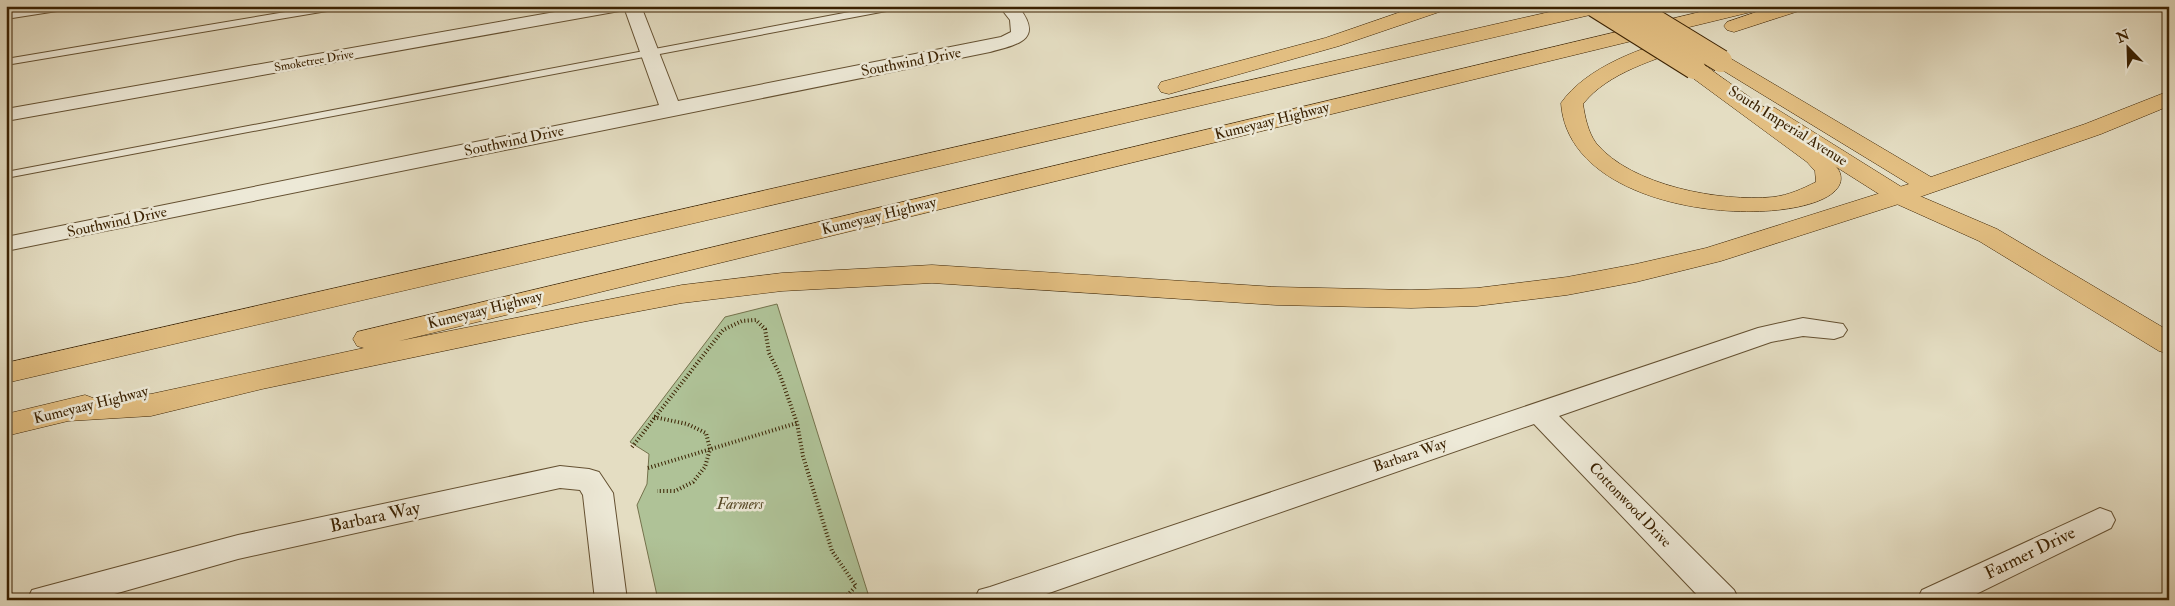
<svg xmlns="http://www.w3.org/2000/svg" width="2175" height="606" viewBox="0 0 2175 606" font-family="'IM FELL Double Pica',serif">
<style>
.green{fill:#afc297;stroke:#74724c}
.lines{fill:none;stroke-linecap:round;stroke-linejoin:round}
.lane-casing{stroke:#645031;stroke-width:2}
.street-casing{stroke:#645031;stroke-width:2}
.primary-casing{stroke:#3a2101;stroke-width:1}
.highway-casing{stroke:#3a2101;stroke-width:1}
.path{stroke:#3a2101;stroke-width:4;stroke-dasharray:1 2.5;stroke-linecap:butt}
.lane{fill:#ede9d7;fill-rule:evenodd}
.street{fill:#ede9d7;fill-rule:evenodd}
.primary{fill:#e2be81;fill-rule:evenodd}
.highway{fill:#e2be81;fill-rule:evenodd}
.highway-bridge-casing{stroke:#3a2101;stroke-width:24;stroke-linecap:butt}
.highway-bridge{stroke:#e2be81;stroke-width:22}
.labels{text-anchor:middle;dominant-baseline:central;stroke-width:5;stroke-linejoin:round;paint-order:stroke}
.far-street-label{font-size:12px;fill:#3a2101;stroke:#ede9d7}
.street-label{font-size:15px;fill:#3a2101;stroke:#ede9d7}
.park-label{font-size:15px;font-style:italic;fill:#574926;stroke:#ede9d7}
.near-street-label{font-size:18px;fill:#3a2101;stroke:#ede9d7}
</style>
<rect width="100%" height="100%" fill="#e4ddc2"/>
<filter id="stains"><feTurbulence type="fractalNoise" baseFrequency=".004" numOctaves="4"/><feColorMatrix values="0 0 0 0 .2 0 0 0 0 .09 0 0 0 0 .02 0 0 0 .5 -.17"/></filter>
<radialGradient id="worn" r=".72"><stop offset=".6" stop-color="#630" stop-opacity="0"/><stop offset="1" stop-color="#630" stop-opacity=".3"/></radialGradient>
<!-- green -->
<polygon class="green" points="777,304 870,600 658,600 637,505 647,484 649,454 630,442 725,317"/>
<g class="lines">
<!-- lane casing -->
<g class="lane-casing">
<g id="lane">
<polygon points="321,6 343,6 339,9 6,65 6,59"/>
<polygon points="881,6 901,6 897,9 6,178 6,172"/>
</g>
</g>
<!-- street casing -->
<g class="street-casing">
<g id="street">
<polygon points="21,6 66,6 63,10 57,11 6,19 6,9"/>
<path d="M 589,6 L 641,6 L 678,101 L 1001,37 L 1011,32 L 1010,20 L 999,6 L 1018,6 C 1044,39 1020,44 990,52 L 6,251 L 6,237 L 659,105 L 625,10 L 6,121 L 6,109 Z"/>
<polygon points="1803,318 1843,324 1847,330 1843,336 1834,339 1803,336 1771,342 1559,416 1734,590 1739,600 1702,600 1534,424 1029,600 974,600 979,590 990,587 1758,328"/>
<polygon points="560,466 589,469 599,472 613,493 627,600 595,600 583,495 580,490 560,488 238,559 93,600 27,600 32,590 43,587 238,535"/>
<polygon points="2100,508 2111,512 2115,520 2111,528 1964,600 1917,600 1922,590"/>
</g>
</g>
<!-- primary casing -->
<g class="primary-casing">
<polygon id="primary" points="1767,106 1775,108 1908,191 1997,229 2169,331 2169,354 2159,351 1979,241 1890,201 1759,118 1756,113 1759,108"/>
</g>
<!-- highway casing -->
<g class="highway-casing">
<g id="highway">
<polygon points="1418,6 1448,6 1445,10 1339,46 1169,94 1161,92 1158,87 1161,82 1325,38"/>
<polygon points="1576,6 1613,6 1610,10 1603,12 6,383 6,363"/>
<polygon points="1725,6 1761,6 1758,10 1751,12 399,341 682,285 782,273 932,265 1276,287 1411,290 1477,288 1567,277 1636,264 1706,248 1909,184 1714,65 1710,61 1714,57 1721,55 1728,57 1931,177 2085,124 2169,91 2169,106 2101,134 1908,201 1721,261 1636,282 1567,295 1477,306 1411,308 1276,305 932,283 782,291 682,303 582,322 262,389 151,416 68,421 6,436 6,414 85,395 93,398 151,394 364,348 357,346 353,339 357,332"/>
<polygon points="1774,6 1805,6 1802,10 1734,32 1727,30 1724,26 1727,22"/>
<path d="M 1686,36 L 1693,38 L 1696,42 L 1693,46 C 1657,59 1608,72 1583,104 C 1585,117 1588,132 1596,143 C 1631,186 1721,202 1773,197 C 1789,195 1802,189 1816,182 L 1815,171 L 1807,162 L 1686,73 L 1683,68 L 1686,63 L 1694,62 L 1702,63 C 1725,81 1833,152 1840,173 C 1859,231 1570,235 1561,103 C 1586,67 1644,46 1686,36 Z"/>
</g>
</g>
<!-- path -->
<g class="path">
<polyline points="654,417 687,424 706,433 710,449 705,467 693,482 675,491 657,491"/>
<polyline points="632,447 723,330 742,321 756,320 765,329 769,353 780,375 797,423 803,456 832,551 856,586 843,600"/>
<polyline points="648,468 797,423"/>
</g>
<!-- lane -->
<use href="#lane" class="lane"/>
<!-- street -->
<use href="#street" class="street"/>
<!-- primary -->
<use href="#primary" class="primary"/>
<!-- highway -->
<use href="#highway" class="highway"/>
<!-- highway-bridge casing -->
<g class="highway-bridge-casing">
<g id="highway-bridge">
<polyline points="1595,6 1694,68"/>
<polyline points="1631,6 1721,61"/>
</g>
</g>
<!-- highway-bridge -->
<use href="#highway-bridge" class="highway-bridge"/>
</g>
<g class="labels">
<!-- far-street labels -->
<g class="far-street-label">
<text transform="translate(314 61) rotate(-10)">Smoketree Drive</text>
</g>
<!-- street labels -->
<g class="street-label">
<text transform="translate(911 62) rotate(-11)">Southwind Drive</text>
<text transform="translate(1272 121) rotate(-14)">Kumeyaay Highway</text>
<text transform="translate(1788 126) rotate(32)">South Imperial Avenue</text>
<text transform="translate(514 141) rotate(-12)">Southwind Drive</text>
<text transform="translate(879 216) rotate(-14)">Kumeyaay Highway</text>
<text transform="translate(117 222) rotate(-12)">Southwind Drive</text>
<text transform="translate(485 310) rotate(-14)">Kumeyaay Highway</text>
<text transform="translate(91 405) rotate(-14)">Kumeyaay Highway</text>
<text transform="translate(1410 455) rotate(-19)">Barbara Way</text>
<text transform="translate(1630 505) rotate(46)">Cottonwood Drive</text>
</g>
<!-- park labels -->
<g class="park-label">
<text x="740" y="504">Farmers</text>
</g>
<!-- near-street labels -->
<g class="near-street-label">
<text transform="translate(375 517) rotate(-12)">Barbara Way</text>
<text transform="translate(2030 553) rotate(-26)">Farmer Drive</text>
</g>
</g>
<!-- margin -->
<rect width="2175" height="606" fill="none" stroke="#e4ddc2" stroke-width="25"/>
<rect x="8" y="8" width="2160" height="591" fill="none" stroke="#3a2101" stroke-width="2.5"/>
<rect x="12" y="12" width="2150" height="581" fill="none" stroke="#3a2101"/>
<!-- north arrow -->
<g transform="translate(2128 48) rotate(337)" stroke="#ede9d7" stroke-width="4" paint-order="stroke">
<path d="M0-4L9 19L0 12L-9 19Z" fill="#3a2101"/>
<text y="-8" font-size="14" font-weight="bold" text-anchor="middle" fill="#3a2101">N</text>
</g>
<rect width="100%" height="100%" filter="url(#stains)"/>
<rect width="100%" height="100%" fill="url(#worn)"/>
</svg>
